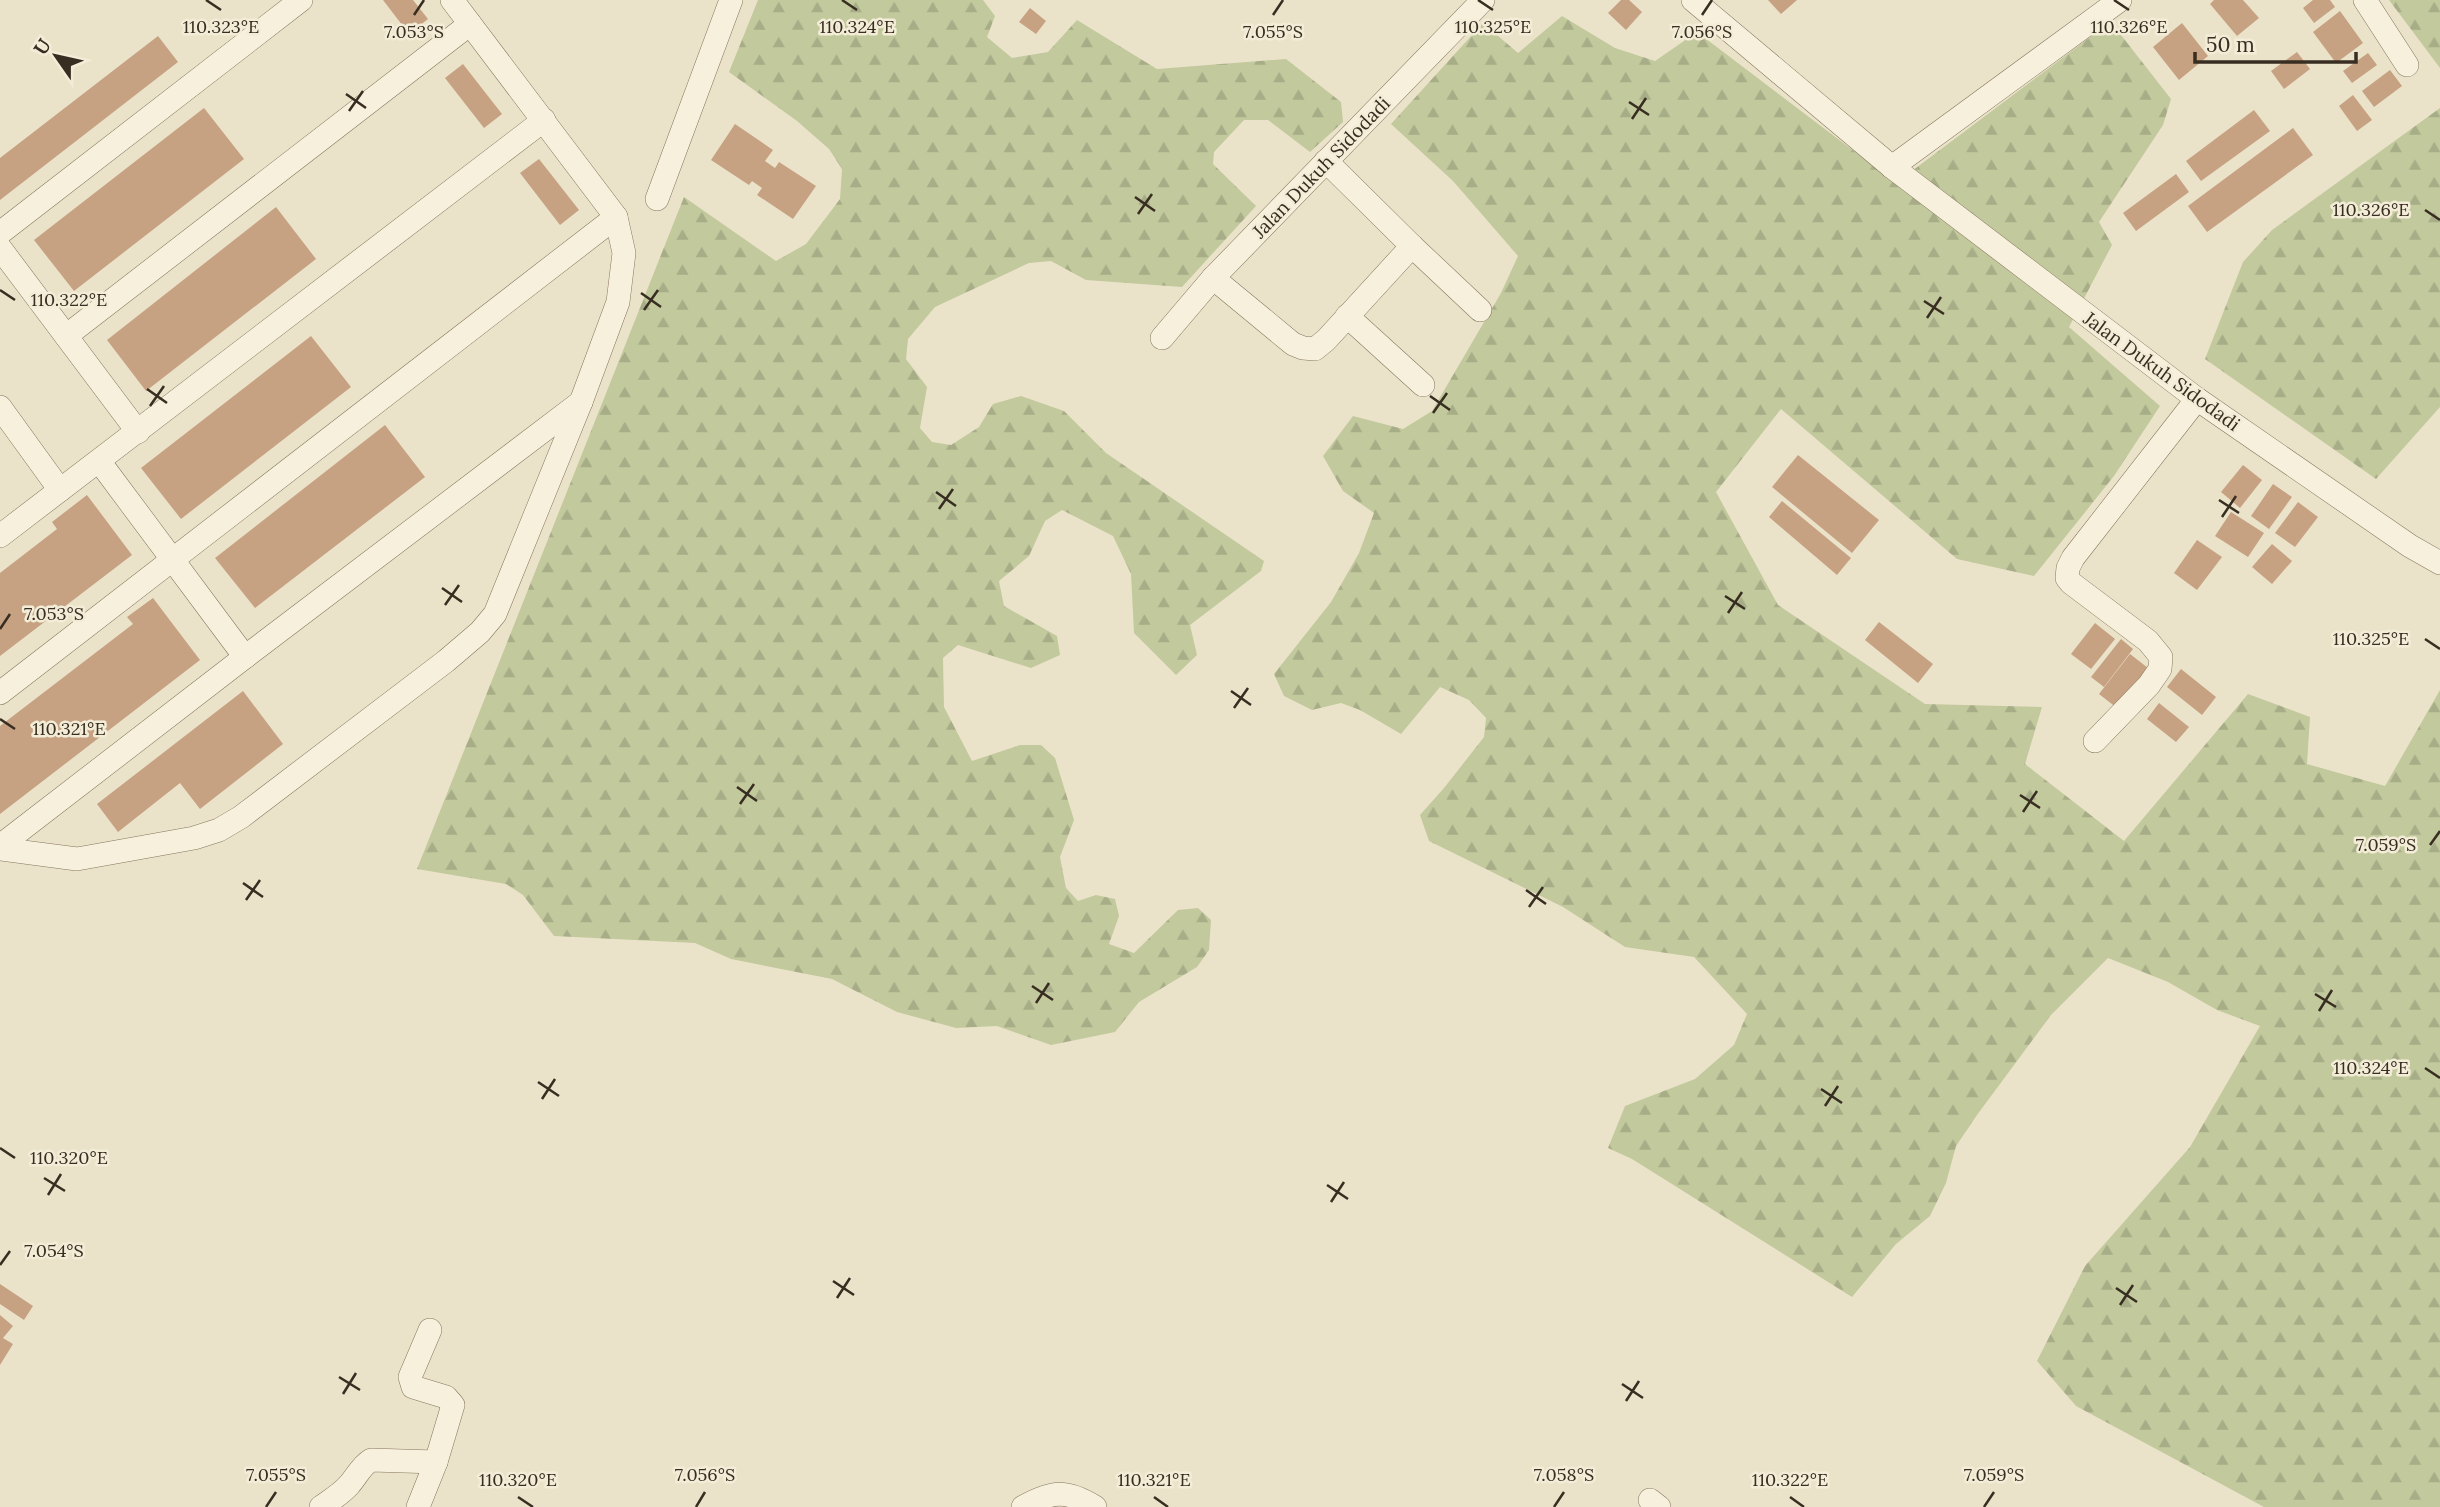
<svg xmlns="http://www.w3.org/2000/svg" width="2440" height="1507" viewBox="0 0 2440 1507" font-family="Lora,serif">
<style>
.forest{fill:url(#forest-firs)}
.building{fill:#c6a182}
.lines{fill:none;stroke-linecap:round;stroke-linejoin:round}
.minor-casing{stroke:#86765f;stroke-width:24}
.minor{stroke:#f7f0dc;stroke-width:23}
.ticks{fill:none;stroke:#382d21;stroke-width:2.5}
.labels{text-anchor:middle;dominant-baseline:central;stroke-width:5;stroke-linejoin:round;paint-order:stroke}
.street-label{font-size:19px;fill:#382d21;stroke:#f3edd8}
.ticks-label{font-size:18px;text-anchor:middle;fill:#382d21;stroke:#f3edd8;stroke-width:5;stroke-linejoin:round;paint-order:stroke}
</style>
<defs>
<pattern id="forest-firs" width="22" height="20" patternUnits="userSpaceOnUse" patternTransform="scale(1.75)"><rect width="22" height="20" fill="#c2c99d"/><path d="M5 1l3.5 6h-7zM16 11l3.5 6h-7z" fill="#a7ad87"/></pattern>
</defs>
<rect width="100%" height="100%" fill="#ebe3c9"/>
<!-- forest -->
<g class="forest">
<polygon points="758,0 983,0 995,16 987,37 1012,58 1048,52 1077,20 1157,69 1286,59 1341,102 1343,122 1310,152 1268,120 1244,120 1214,152 1213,164 1256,206 1182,287 1086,280 1051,261 1029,263 935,307 908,339 906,359 927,387 920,428 932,442 951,445 979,427 993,404 1021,396 1064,411 1106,453 1264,561 1261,571 1190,625 1197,655 1176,675 1134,633 1131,574 1113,536 1062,510 1045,521 1029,556 999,581 1004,606 1057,636 1060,655 1031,668 958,645 943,658 944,707 972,761 1020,745 1041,745 1055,758 1074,820 1060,857 1066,888 1078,901 1096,895 1115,899 1119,916 1109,944 1134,953 1178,910 1198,908 1211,920 1209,950 1197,967 1139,1002 1115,1032 1051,1045 997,1026 956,1028 897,1012 832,979 731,959 695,943 554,936 523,895 506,884 417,869 684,197 776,261 806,244 840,199 842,169 829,149 797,121 729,72"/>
<polygon points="2389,0 2440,0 2440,68"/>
<polygon points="1562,16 1615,48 1655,61 1697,32 1896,183 2097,32 2121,35 2171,99 2163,125 2099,222 2112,245 2069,327 2160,406 2114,476 2034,576 1957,559 1781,409 1716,492 1778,605 1925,704 2042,707 2025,764 2124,841 2248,694 2310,717 2307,764 2385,786 2440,690 2440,1507 2264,1507 2076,1406 2037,1361 2085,1266 2190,1147 2260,1026 2217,1010 2168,982 2108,958 2051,1015 1977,1115 1956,1146 1946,1183 1930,1216 1896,1244 1852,1297 1632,1159 1608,1148 1625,1106 1695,1079 1734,1045 1747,1014 1694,957 1625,947 1563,907 1429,841 1420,815 1444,788 1484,737 1486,718 1469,700 1440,687 1401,734 1360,710 1341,703 1312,710 1284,696 1274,674 1331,602 1359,553 1374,513 1343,491 1323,456 1353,416 1403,429 1432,411 1501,293 1518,256 1453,181 1391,124 1483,23 1518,53"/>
<polygon points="2440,108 2440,407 2376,479 2205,359 2243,262 2272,230"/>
</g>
<!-- building -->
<g class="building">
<polygon points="383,0 413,0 428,19 409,34"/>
<polygon points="1621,0 1629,0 1642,12 1626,30 1608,13"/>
<polygon points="1768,0 1797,0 1781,14"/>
<polygon points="2214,0 2243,0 2259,18 2237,36 2210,4"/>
<polygon points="2313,0 2330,0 2335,7 2314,23 2303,8"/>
<polygon points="1030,8 1046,21 1036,34 1019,22"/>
<polygon points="2340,11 2363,43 2336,63 2313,32"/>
<polygon points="2182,23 2208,56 2179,80 2153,47"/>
<polygon points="158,36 178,62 0,200 0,158"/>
<polygon points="2297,52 2310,69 2284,89 2271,71"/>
<polygon points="2368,53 2377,65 2352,83 2343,71"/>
<polygon points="463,64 502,114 484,128 445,78"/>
<polygon points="2390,70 2402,86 2374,107 2362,91"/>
<polygon points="2353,95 2372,120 2357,131 2339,106"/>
<polygon points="204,108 244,159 74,291 34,240"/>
<polygon points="2254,110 2270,131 2201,181 2186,161"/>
<polygon points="735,124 773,150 765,161 775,168 779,162 816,186 793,219 757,195 762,188 752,181 749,185 711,160"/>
<polygon points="2293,128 2313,155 2207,232 2188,206"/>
<polygon points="539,159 579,210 560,225 520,173"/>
<polygon points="2176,174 2189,192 2136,231 2123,213"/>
<polygon points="276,207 316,259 146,391 107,340"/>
<polygon points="311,336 351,387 181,519 141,468"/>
<polygon points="385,425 425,477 255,608 215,558"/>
<polygon points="1798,455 1879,520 1852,553 1772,487"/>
<polygon points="2243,465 2262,480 2240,508 2221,492"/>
<polygon points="2273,484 2292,497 2269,529 2251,516"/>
<polygon points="87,495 132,555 0,656 0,573 57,529 52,522"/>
<polygon points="1782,501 1851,558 1837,575 1769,517"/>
<polygon points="2298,502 2318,517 2295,547 2275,533"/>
<polygon points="2231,512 2264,533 2248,557 2215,536"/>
<polygon points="2197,540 2222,557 2197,590 2174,573"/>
<polygon points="2272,544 2292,561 2272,584 2252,567"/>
<polygon points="153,598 200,660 0,814 0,726 133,624 127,617"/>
<polygon points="1879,622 1933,664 1918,683 1865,640"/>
<polygon points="2095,623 2115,639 2091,669 2071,654"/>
<polygon points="2121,639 2133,649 2104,687 2091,677"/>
<polygon points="2130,654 2148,668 2117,708 2099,694"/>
<polygon points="2181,669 2216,697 2202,715 2167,687"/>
<polygon points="243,691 283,744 200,809 180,783 118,832 97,804"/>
<polygon points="2159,703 2189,727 2176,742 2147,719"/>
<polygon points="0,1284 33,1306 24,1320 0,1304"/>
<polygon points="0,1315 13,1326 3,1338 13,1344 0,1365"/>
</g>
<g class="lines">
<!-- minor casing -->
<g class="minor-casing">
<g id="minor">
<polyline points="1693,0 1892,167 2197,399 2410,546 2440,563"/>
<polyline points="2365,0 2407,65"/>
<polyline points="1326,161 1412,246"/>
<polyline points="1892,167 2120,0"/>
<polyline points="657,199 731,0"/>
<polyline points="0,233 301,0"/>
<polyline points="0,248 138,432"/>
<polyline points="1213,278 1293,344 1303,348 1315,349 1326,340 1412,246 1480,310"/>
<polyline points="1347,316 1423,385"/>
<polyline points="66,336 470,24"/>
<polyline points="1162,338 1213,278 1483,0"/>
<polyline points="0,407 60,490"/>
<polyline points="99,461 245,657"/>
<polyline points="0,536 544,120"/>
<polyline points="0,693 616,217"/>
<polyline points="2095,741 2149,685 2160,669 2161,657 2148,641 2071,583 2067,578 2068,568 2073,558 2197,399"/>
<polyline points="0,846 245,657 581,402"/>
<polyline points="0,849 77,859 194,838 219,830 241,817 446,661 480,632 495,614 581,402 618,302 624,253 616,217 452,0"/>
<polyline points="1650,1500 1659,1507"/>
<path d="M 321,1507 C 331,1500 341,1494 349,1485 C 357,1476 361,1466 371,1460 L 436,1462"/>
<polyline points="418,1507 436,1462 453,1405 446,1397 413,1387 410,1377 430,1330"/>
<path d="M 1023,1507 C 1052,1491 1066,1489 1095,1507"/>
</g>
</g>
<!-- minor -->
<use href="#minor" class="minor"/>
</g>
<!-- ticks -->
<path class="ticks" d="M 206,0 L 221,10M 842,0 L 857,10M 1478,0 L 1493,10M 2114,0 L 2129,10M 414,15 L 424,0M 1273,15 L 1283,0M 1702,15 L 1712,0M 346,94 L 366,108M 1629,102 L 1649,115M 349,111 L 363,91M 1632,119 L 1646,98M 1135,197 L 1155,211M 2425,210 L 2440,220M 1138,214 L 1152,194M 0,290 L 15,300M 641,293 L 661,307M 1924,301 L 1944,314M 644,310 L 658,290M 1927,318 L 1941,297M 147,389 L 167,403M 1430,396 L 1450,410M 150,406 L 164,386M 1433,413 L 1447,393M 936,492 L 956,506M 2219,500 L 2239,513M 939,509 L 953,489M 2222,517 L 2236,496M 442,588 L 462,602M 1725,596 L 1745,609M 445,605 L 459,585M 1728,613 L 1742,592M 0,629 L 10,614M 2425,639 L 2440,649M 1231,691 L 1251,705M 1234,708 L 1248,688M 0,719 L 15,729M 737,787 L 757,801M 2020,795 L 2040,808M 740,804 L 754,784M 2023,812 L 2037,791M 2430,845 L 2440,831M 243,883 L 263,897M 1526,890 L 1546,904M 246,900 L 260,880M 1529,907 L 1543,887M 1032,986 L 1053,1000M 2315,994 L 2336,1007M 1036,1003 L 1049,983M 2319,1011 L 2332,990M 2425,1068 L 2440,1078M 538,1082 L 559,1096M 1821,1089 L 1842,1103M 542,1099 L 555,1079M 1825,1106 L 1838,1086M 0,1148 L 15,1158M 44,1178 L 65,1191M 1327,1185 L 1348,1199M 48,1195 L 61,1174M 1331,1202 L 1344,1182M 0,1265 L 10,1251M 833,1281 L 854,1295M 2116,1288 L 2137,1302M 837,1298 L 850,1278M 2120,1305 L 2133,1285M 339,1377 L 360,1390M 1622,1384 L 1643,1398M 343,1394 L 356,1373M 1626,1401 L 1639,1381M 518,1497 L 533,1507M 1154,1497 L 1168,1507M 1790,1497 L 1804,1507M 266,1507 L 276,1492M 696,1507 L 705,1492M 1554,1507 L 1564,1492M 1984,1507 L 1994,1492"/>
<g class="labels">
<!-- street labels -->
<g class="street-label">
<text transform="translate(1321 167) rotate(-46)">Jalan Dukuh Sidodadi</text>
<text transform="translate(2162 371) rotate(36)">Jalan Dukuh Sidodadi</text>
</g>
</g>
<g class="ticks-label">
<text x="221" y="33">110.323°E</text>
<text x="857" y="33">110.324°E</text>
<text x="1493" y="33">110.325°E</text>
<text x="2129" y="33">110.326°E</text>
<text x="414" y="38">7.053°S</text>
<text x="1273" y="38">7.055°S</text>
<text x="1702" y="38">7.056°S</text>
<text x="2371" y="216">110.326°E</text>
<text x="69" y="306">110.322°E</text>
<text x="54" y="620">7.053°S</text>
<text x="2371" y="645">110.325°E</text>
<text x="69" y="735">110.321°E</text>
<text x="2386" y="851">7.059°S</text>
<text x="2371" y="1074">110.324°E</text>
<text x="69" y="1164">110.320°E</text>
<text x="54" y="1257">7.054°S</text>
<text x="276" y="1481">7.055°S</text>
<text x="705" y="1481">7.056°S</text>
<text x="1564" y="1481">7.058°S</text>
<text x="1994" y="1481">7.059°S</text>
<text x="518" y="1486">110.320°E</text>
<text x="1154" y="1486">110.321°E</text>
<text x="1790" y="1486">110.322°E</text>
</g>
<!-- north arrow -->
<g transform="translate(56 56) rotate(304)" stroke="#f3edd8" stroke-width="5" paint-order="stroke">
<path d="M0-5L12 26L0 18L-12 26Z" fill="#382d21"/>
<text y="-10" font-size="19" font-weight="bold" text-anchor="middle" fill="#382d21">U</text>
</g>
<!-- scale -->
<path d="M2195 52v10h161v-10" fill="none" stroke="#382d21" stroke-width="3.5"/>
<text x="2206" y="52" font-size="21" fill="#382d21" stroke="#f3edd8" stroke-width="5" paint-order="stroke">50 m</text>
</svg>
